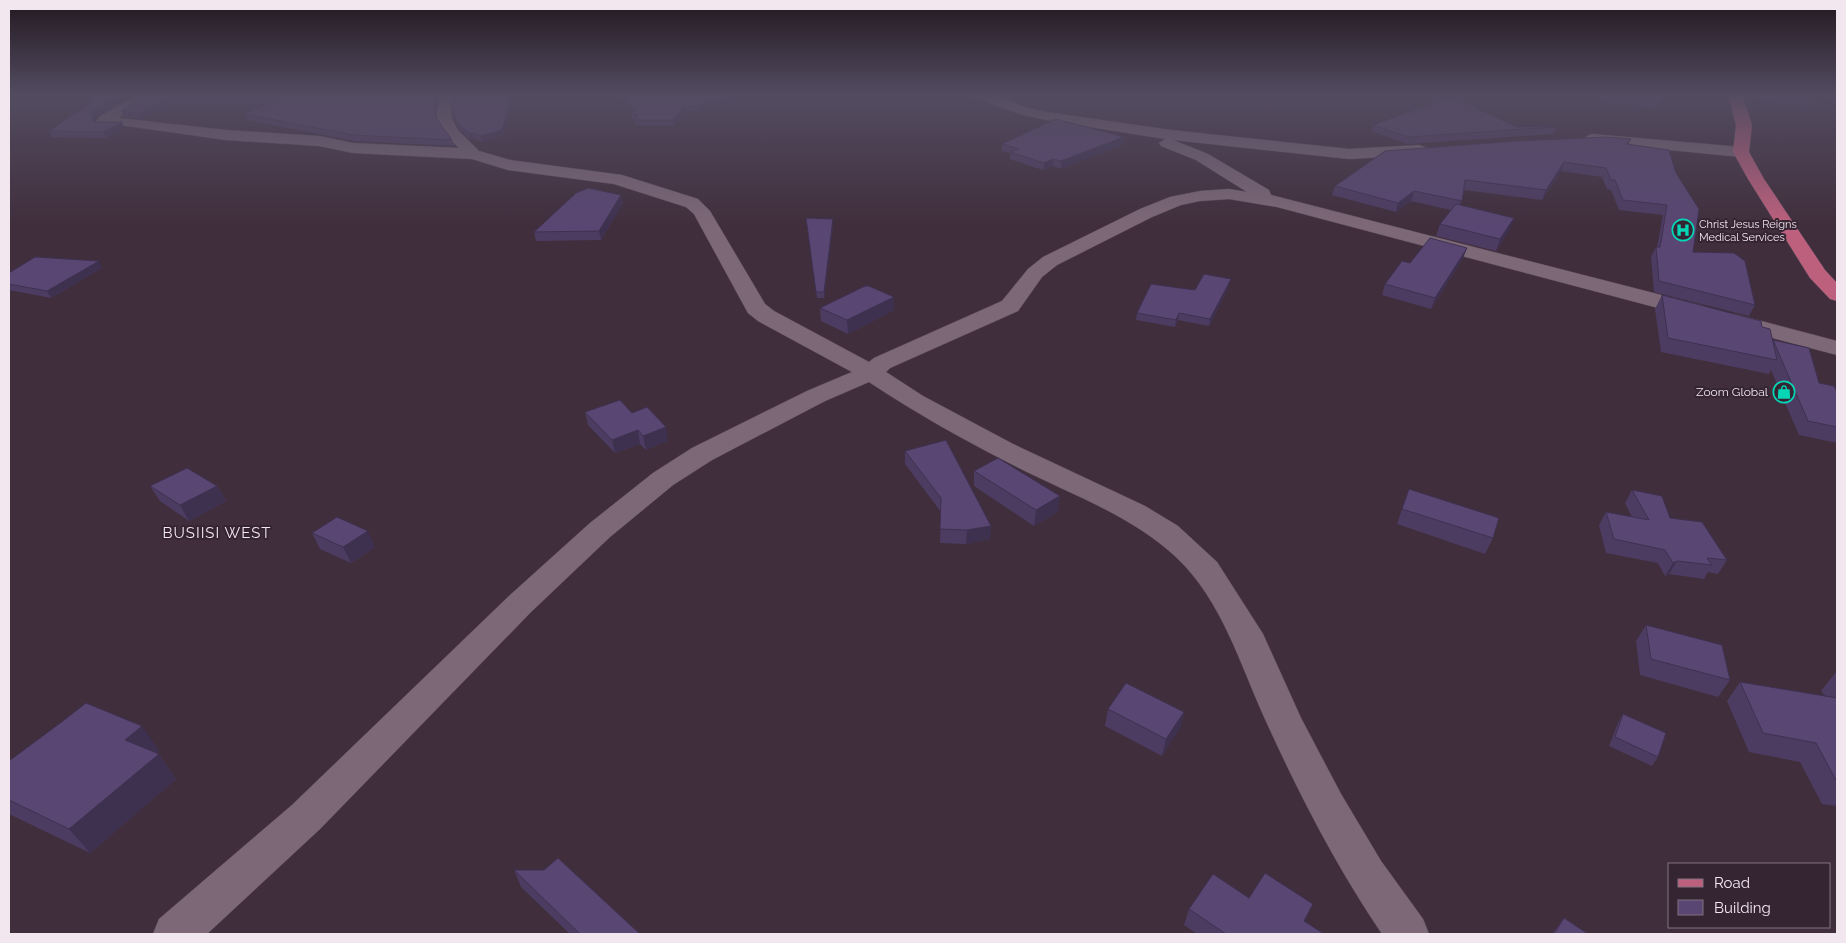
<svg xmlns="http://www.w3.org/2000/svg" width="1846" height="943" viewBox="0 0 1846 943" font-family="Raleway,sans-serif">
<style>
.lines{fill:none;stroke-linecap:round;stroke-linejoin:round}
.minor-casing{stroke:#5b4c58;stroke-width:1}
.major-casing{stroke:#5b4c58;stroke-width:1}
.minor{fill:#7d6878;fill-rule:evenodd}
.major{fill:#bd607d;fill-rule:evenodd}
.wall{fill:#4d3c62}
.shaded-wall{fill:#3e3150}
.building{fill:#594672;stroke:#3e3150}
.labels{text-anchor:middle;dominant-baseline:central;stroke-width:4;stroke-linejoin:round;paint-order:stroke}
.far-poi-label{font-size:11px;fill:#f2e6ef;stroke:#352432;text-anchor:start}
.poi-label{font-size:12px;fill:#f2e6ef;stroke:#352432;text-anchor:end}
.quarter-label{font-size:15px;letter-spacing:1px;fill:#f2e6ef;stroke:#352432}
</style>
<rect width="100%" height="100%" fill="#402e3c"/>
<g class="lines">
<!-- minor casing -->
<g class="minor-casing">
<g id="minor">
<path d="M 138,94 L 156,94 L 118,118 L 226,130 L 319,136 L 353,143 L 459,148 C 442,132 427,116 445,94 L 460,94 L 453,103 L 451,111 L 452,119 L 458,130 L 479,151 L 510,160 L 622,175 L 698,199 L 710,211 L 765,304 L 774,311 L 869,362 L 874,358 L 1002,301 L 1028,269 L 1043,257 L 1140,209 L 1170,197 L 1200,191 L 1229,189 L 1247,192 L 1196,160 L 1161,146 L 1159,143 L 1165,139 L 1046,120 L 1019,114 L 974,97 L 972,94 L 993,94 L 1028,108 L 1046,112 L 1171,130 L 1349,149 L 1419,145 L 1425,147 L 1427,150 L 1425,153 L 1419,155 L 1349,159 L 1173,140 L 1208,154 L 1269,190 L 1271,195 L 1704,306 L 1707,311 L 1704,316 L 1696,318 L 1277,207 L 1229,199 L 1200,201 L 1181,205 L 1152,217 L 1057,265 L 1042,277 L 1018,311 L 890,368 L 886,372 L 923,396 L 1013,444 L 1145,506 L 1178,526 L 1217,562 L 1263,634 L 1301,718 L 1341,794 L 1381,861 L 1423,919 L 1429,934 L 1382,934 C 1336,866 1299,794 1265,719 C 1240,664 1222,601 1177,558 C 1135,518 1078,497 1027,472 C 973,445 920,416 869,382 L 825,401 L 712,460 L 673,485 L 610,537 L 531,612 L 320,829 L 207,934 L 153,934 L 159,919 L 292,805 L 509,596 L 590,523 L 653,473 L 692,448 L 807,391 L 852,372 L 758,321 L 748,313 L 694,214 L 686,207 L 614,184 L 508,170 L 472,159 L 353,153 L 319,146 L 226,140 L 127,126 L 97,126 L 95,123 L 99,117 Z"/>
<polygon points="1592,134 1741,147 1747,149 1749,152 1747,155 1741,157 1587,142 1584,139 1587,136"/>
<polygon points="1735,314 1837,341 1837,355 1727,326 1724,321 1727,316"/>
</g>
</g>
<!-- major casing -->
<g class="major-casing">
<polygon id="major" points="1728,94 1742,94 1752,125 1749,152 1764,179 1825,270 1837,283 1837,301 1830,299 1810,278 1748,179 1733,152 1736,125"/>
</g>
<!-- minor -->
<use href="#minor" class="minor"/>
<!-- major -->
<use href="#major" class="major"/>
</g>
<!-- wall -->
<g class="wall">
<polygon points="103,94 134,94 97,116 94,121 125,128 106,138 52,137 49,131"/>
<polygon points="147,94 443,94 435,109 437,120 452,140 454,146 355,141 247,120 244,114 271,103 173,103 142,119 124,117 121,111"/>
<polygon points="457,94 514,94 503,135 482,142 473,138 470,140 460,129 454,118 452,113"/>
<polygon points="618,94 737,94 738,101 711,103 699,111 685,110 674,126 635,125 634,119 632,119 631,114 634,111"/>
<polygon points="1602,94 1666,94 1657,109 1599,101"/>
<polygon points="1758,94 1808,94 1811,100 1807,107 1757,100"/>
<polygon points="1827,94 1837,94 1837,105"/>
<polygon points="1373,125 1517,127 1556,127 1553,134 1407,144 1372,131"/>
<polygon points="1631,139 1629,144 1669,150 1693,252 1755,305 1749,316 1654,292 1651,257 1656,247 1657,247 1663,215 1619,210 1611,190 1607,189 1602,177 1561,171 1542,200 1464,190 1460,205 1510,229 1496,251 1436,236 1440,224 1451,210 1411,201 1396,212 1332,195 1335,186"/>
<polygon points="1002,144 1124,144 1061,169 1053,166 1043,170 1010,159 1010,153 1002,151"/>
<polygon points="623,203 601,240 536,241 534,232"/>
<polygon points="806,218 833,226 824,298 817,298"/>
<polygon points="1467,248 1463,258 1431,309 1382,295 1385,284 1410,263"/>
<polygon points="102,268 51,298 9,290 9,273"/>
<polygon points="1229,286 1209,326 1178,320 1175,327 1136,320 1137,313 1195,290"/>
<polygon points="1662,295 1762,327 1773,340 1819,383 1837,392 1837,443 1799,435 1771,370 1769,374 1661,352 1655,309"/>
<polygon points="894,297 894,310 848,334 821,321 820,308"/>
<polygon points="585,412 632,413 668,441 646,450 640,444 615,453 588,425"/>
<polygon points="905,451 991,526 990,539 966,544 940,543 941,512 905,464"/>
<polygon points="974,471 1058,512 1034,526 974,486"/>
<polygon points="150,486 217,486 226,501 189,521 160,501"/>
<polygon points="1409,489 1493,538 1485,554 1397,524"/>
<polygon points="1632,490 1727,560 1718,574 1708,572 1704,579 1669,574 1665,576 1658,563 1606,553 1599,525 1606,512 1632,517 1625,503"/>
<polygon points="312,533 375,547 351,563 320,549"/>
<polygon points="1646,625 1730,680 1718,697 1640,675 1636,641"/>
<polygon points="1836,672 1837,672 1837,806 1822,804 1800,762 1749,752 1727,701 1740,682 1825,696 1821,691"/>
<polygon points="1108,709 1184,712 1180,728 1162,756 1105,726"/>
<polygon points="1623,714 1658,757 1652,766 1609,746 1618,723"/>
<polygon points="63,721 159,750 156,753 176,779 90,853 9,814 9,761"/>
<polygon points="514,870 640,934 570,934 521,887"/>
<polygon points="1249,898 1305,922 1324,934 1197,934 1184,925 1189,909"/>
<polygon points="1564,918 1588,934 1552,934"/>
</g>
<!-- shaded-wall -->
<g class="shaded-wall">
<polygon points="122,94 134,94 97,116 93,122 91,116 95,110"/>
<polygon points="438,94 443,94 435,109 437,124 436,118 434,103"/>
<polygon points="512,94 514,94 503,135 482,142 481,136"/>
<polygon points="737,96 738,101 711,103 699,111 699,106 711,98"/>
<polygon points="171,97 173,103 142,119 140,113"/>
<polygon points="684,105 685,110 674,126 673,120"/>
<polygon points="122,122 125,128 106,138 103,132"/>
<polygon points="472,133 473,138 470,140 469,134"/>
<polygon points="1124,137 1124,144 1061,169 1061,161"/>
<polygon points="1053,159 1053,166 1043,170 1044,163"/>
<polygon points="1564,162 1561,171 1542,200 1546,190"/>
<polygon points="1414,191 1411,201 1396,212 1398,203"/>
<polygon points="621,195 623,203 601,240 599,231"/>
<polygon points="1514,218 1510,229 1496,251 1500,239"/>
<polygon points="833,219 833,226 824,298 824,292"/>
<polygon points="1467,248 1463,258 1431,309 1435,298"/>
<polygon points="99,261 102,268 51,298 47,291"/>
<polygon points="1231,279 1229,286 1209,326 1210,319"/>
<polygon points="894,297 894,310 848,334 847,320"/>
<polygon points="1179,313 1178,320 1175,327 1176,320"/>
<polygon points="666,427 668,441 646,450 643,436"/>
<polygon points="638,430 640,444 615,453 612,440"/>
<polygon points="217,486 226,501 189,521 180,505"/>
<polygon points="1060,496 1058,512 1034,526 1036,510"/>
<polygon points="991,526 990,539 966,544 967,530"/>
<polygon points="368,531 375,547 351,563 343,547"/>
<polygon points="1677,561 1669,574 1665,576 1673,563"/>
<polygon points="1184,712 1180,728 1162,756 1166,739"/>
<polygon points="142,726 159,750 143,764 125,740"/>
<polygon points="159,754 176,779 90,853 69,829"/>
<polygon points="1313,904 1306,920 1298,934 1304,921"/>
</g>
<!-- building -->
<g class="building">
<polygon points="103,94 122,94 95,110 91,116 94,122 122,122 103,132 49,131"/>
<polygon points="147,94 438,94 434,103 436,118 452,140 353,135 244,114 284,97 171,97 140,113 121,111"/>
<polygon points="457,94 512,94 502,130 481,136 472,133 469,134 458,123 452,113 451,106 453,99"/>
<polygon points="622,94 737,94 737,96 711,98 699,106 684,105 673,120 634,120 638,114 631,114 636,109"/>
<polygon points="1602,94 1665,94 1659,104 1601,96"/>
<polygon points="1769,94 1808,94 1811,100"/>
<polygon points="1458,100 1517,127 1556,127 1409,137 1373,125 1439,101"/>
<polygon points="1056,119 1124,137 1061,161 1053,159 1044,163 1010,152 1019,149 1002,144"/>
<polygon points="1606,137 1631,139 1626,144 1669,150 1676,173 1699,209 1693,252 1734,253 1745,261 1755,305 1659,281 1656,247 1660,247 1667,205 1623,200 1615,180 1611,180 1606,168 1564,162 1546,190 1465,180 1462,201 1414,191 1398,203 1335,186 1385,151 1517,141"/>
<polygon points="588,188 621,195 599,231 534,232 576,193"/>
<polygon points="1456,204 1514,218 1500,239 1440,224"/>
<polygon points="806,218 833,219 824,292 816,292"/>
<polygon points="1430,238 1467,248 1435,298 1385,284 1402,261 1410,263"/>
<polygon points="35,257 99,261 47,291 9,284 9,273"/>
<polygon points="1204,274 1231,279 1210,319 1179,313 1176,320 1137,313 1151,284 1195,290"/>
<polygon points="865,286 869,286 894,297 847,320 820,308"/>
<polygon points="1662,295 1761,321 1762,327 1770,329 1777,360 1668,338"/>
<polygon points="1773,340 1809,348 1819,383 1834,386 1837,392 1837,427 1808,421"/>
<polygon points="620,400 632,413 647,407 666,427 643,436 638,430 612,440 585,412"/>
<polygon points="946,440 991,526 967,530 940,529 941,498 905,451"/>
<polygon points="998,458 1060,496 1036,510 974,471"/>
<polygon points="187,468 217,486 180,505 150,486"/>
<polygon points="1409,489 1499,518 1493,538 1402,509"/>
<polygon points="1632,490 1662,496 1670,518 1702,522 1727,560 1707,558 1712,565 1677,561 1673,563 1665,550 1614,539 1606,512 1649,520"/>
<polygon points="337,517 368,531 343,547 312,533"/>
<polygon points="1646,625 1722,645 1730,680 1651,659"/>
<polygon points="1740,682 1837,698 1837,782 1816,743 1763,733"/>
<polygon points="1126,683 1184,712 1166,739 1108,709"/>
<polygon points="86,703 142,726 125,740 159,754 69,829 9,800 9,761 63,721"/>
<polygon points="1623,714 1666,733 1658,757 1615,737"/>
<polygon points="558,858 640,934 580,934 514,870 544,870"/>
<polygon points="1265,873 1313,904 1304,921 1324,934 1226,934 1189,909 1213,874 1249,898"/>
<polygon points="1564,918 1588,934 1554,934"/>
</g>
<!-- sky -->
<linearGradient id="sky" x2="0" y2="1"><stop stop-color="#231921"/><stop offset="0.42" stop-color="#534c61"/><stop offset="1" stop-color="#534c61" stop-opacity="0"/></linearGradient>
<rect width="1846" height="226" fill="url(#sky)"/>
<!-- icons -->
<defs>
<g id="hospital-ring" transform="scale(1.125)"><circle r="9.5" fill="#352432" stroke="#06d5b6" stroke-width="1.5"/><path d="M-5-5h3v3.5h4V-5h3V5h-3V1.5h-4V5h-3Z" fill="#06d5b6"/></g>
<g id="shop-ring" transform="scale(1.125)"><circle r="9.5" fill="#352432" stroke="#06d5b6" stroke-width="1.5"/><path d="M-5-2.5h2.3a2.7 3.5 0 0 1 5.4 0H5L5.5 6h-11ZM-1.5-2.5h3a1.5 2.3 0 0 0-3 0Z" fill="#06d5b6"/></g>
</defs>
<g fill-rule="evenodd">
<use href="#hospital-ring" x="1683" y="230"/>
<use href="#shop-ring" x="1784" y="392"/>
</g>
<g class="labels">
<!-- far-poi labels -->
<g class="far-poi-label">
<text x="1699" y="224">Christ Jesus Reigns<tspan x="1699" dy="13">Medical Services</tspan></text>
</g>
<!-- poi labels -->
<g class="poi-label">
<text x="1768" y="392">Zoom Global</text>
</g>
<!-- quarter labels -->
<g class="quarter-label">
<text x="217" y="533">BUSIISI WEST</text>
</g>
</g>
<!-- border -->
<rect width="1846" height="943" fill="none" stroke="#f2e6ef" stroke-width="20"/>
<!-- legend -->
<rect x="1668" y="863" width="162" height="65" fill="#352432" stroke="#81727e"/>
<rect x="1678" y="879" width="25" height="8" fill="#bd607d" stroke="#81727e"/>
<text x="1714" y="888" font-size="15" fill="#f2e6ef">Road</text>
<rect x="1678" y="900" width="25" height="15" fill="#594672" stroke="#81727e"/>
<text x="1714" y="913" font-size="15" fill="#f2e6ef">Building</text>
</svg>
